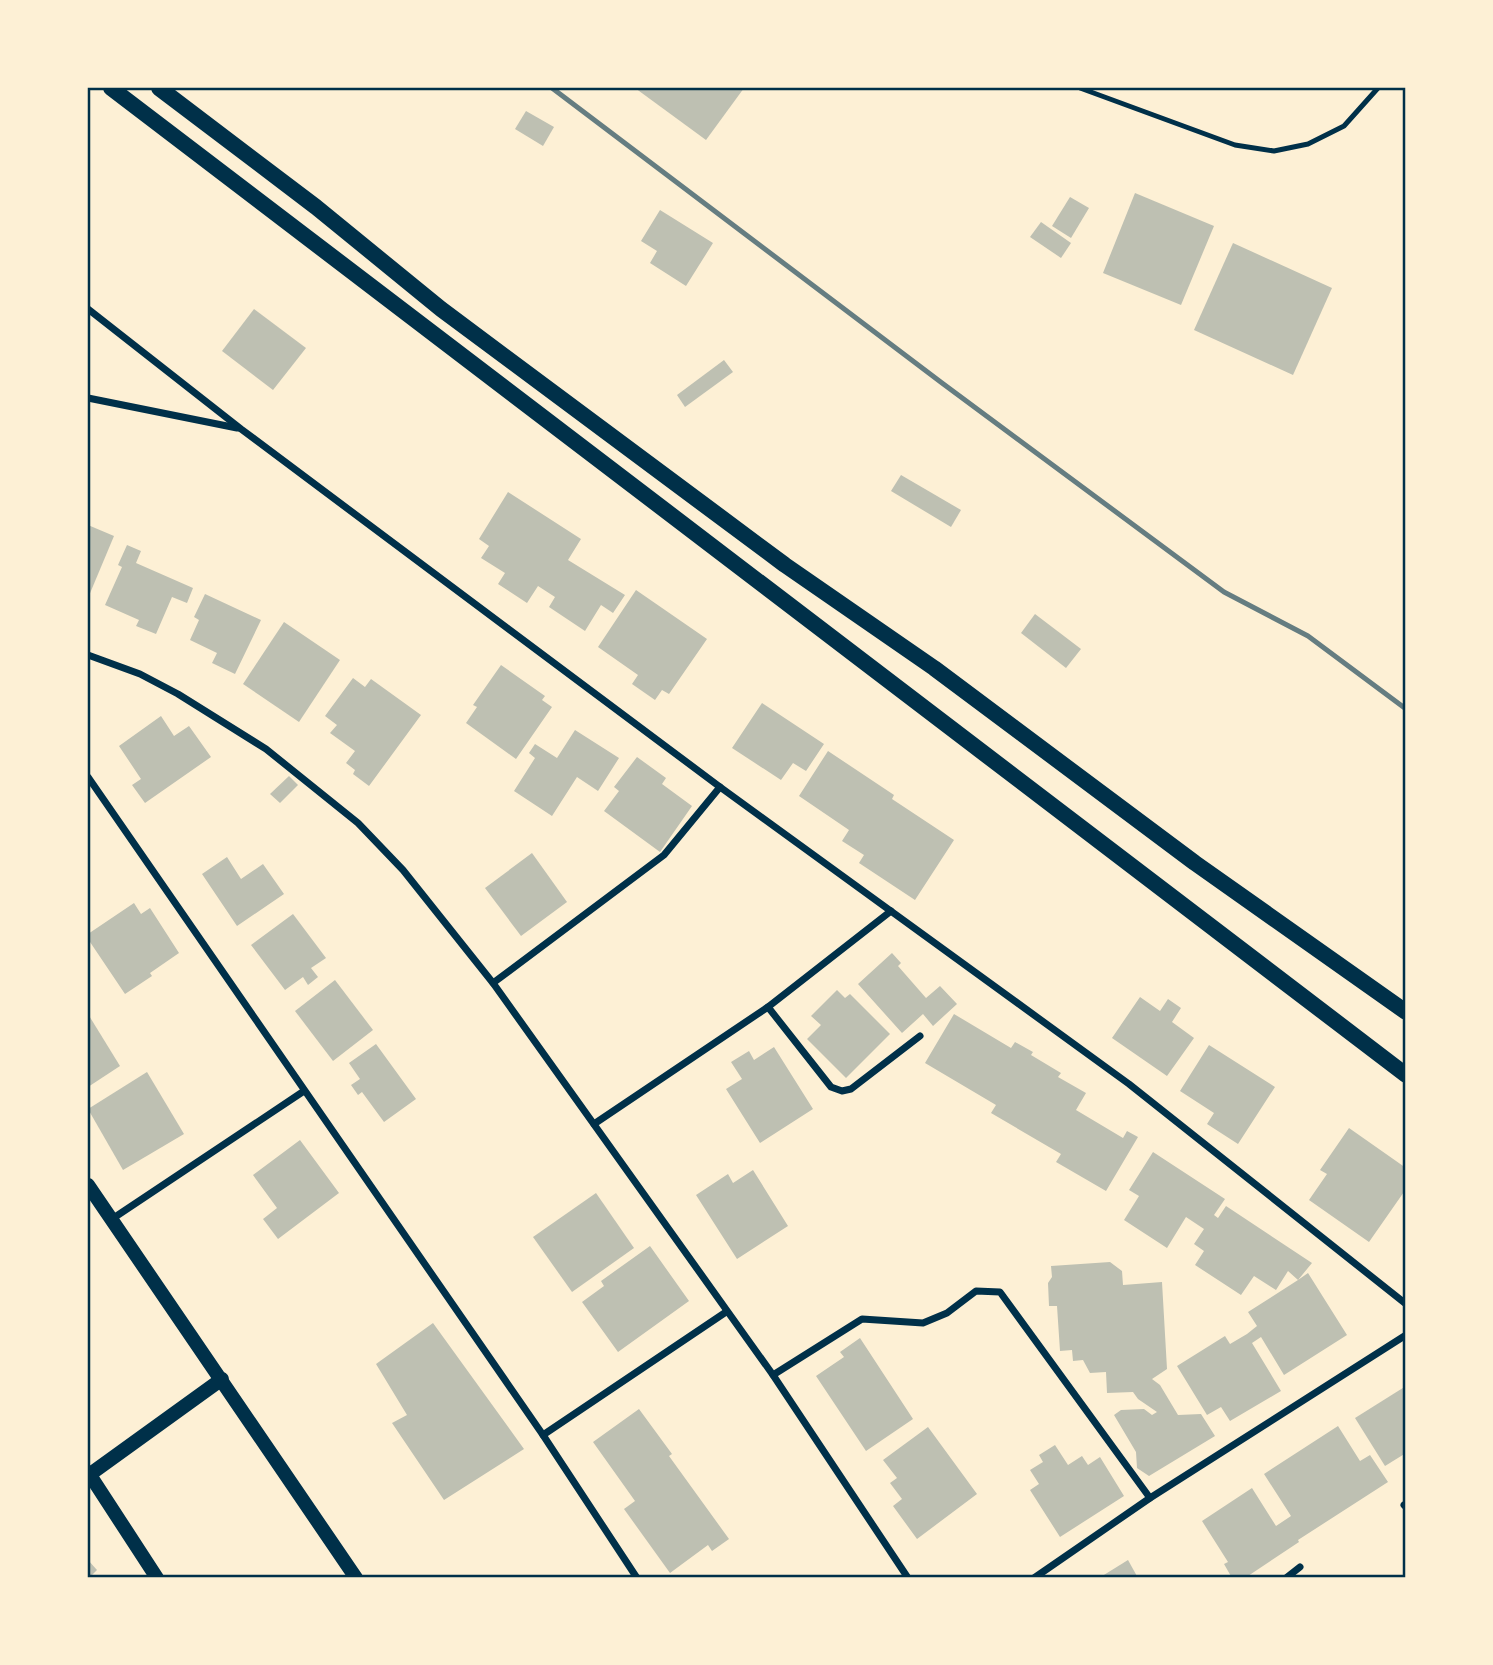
<svg xmlns="http://www.w3.org/2000/svg" width="1493" height="1665" viewBox="0 0 1493 1665" font-family="Overpass,sans-serif">
<style>
.building{fill:#bec0b2}
.lines{fill:none;stroke-linecap:round;stroke-linejoin:round}
.service{stroke:#003049;stroke-width:5}
.minor{stroke:#003049;stroke-width:7}
.secondary{stroke:#003049;stroke-width:14}
.primary{stroke:#003049;stroke-width:16}
.rail{stroke:#657d81;stroke-width:5}
.neatline{fill:none;stroke:#003049;stroke-width:2.5}
</style>
<rect width="100%" height="100%" fill="#fdf0d5"/>
<!-- building -->
<g class="building">
<polygon points="635,88 744,88 706,140"/>
<polygon points="526,111 554,127 543,146 515,129"/>
<polygon points="1135,193 1214,226 1181,305 1103,273"/>
<polygon points="1070,197 1089,208 1071,238 1052,226"/>
<polygon points="660,210 713,243 686,286 650,263 657,251 641,241"/>
<polygon points="1041,222 1071,243 1061,258 1030,237"/>
<polygon points="1233,243 1332,288 1293,375 1194,330"/>
<polygon points="254,309 306,348 273,390 222,351"/>
<polygon points="724,360 733,372 685,407 677,395"/>
<polygon points="901,475 961,510 951,527 891,491"/>
<polygon points="508,492 581,539 568,560 625,595 613,613 601,605 585,631 549,607 555,597 538,586 527,603 498,584 505,573 481,558 489,546 479,539"/>
<polygon points="88,525 114,536 88,598"/>
<polygon points="127,545 141,551 136,563 193,588 187,603 172,597 156,634 136,626 139,620 105,605 122,567 118,565"/>
<polygon points="636,590 707,639 669,694 662,690 655,700 632,684 638,675 598,647"/>
<polygon points="205,594 261,620 235,674 212,663 217,653 190,640 199,620 194,617"/>
<polygon points="1035,614 1081,649 1066,668 1021,633"/>
<polygon points="284,622 340,660 299,722 243,684"/>
<polygon points="501,665 545,696 542,700 552,707 516,759 466,723 477,707 473,705"/>
<polygon points="353,678 365,687 371,679 421,715 369,786 353,774 355,770 346,763 355,751 330,733 337,725 325,716"/>
<polygon points="762,703 824,744 806,771 793,763 781,780 732,748"/>
<polygon points="161,716 174,736 189,726 211,757 145,803 132,785 141,779 119,746"/>
<polygon points="575,730 619,758 598,791 577,777 552,816 514,791 535,758 529,753 535,744 557,758"/>
<polygon points="828,751 894,795 892,799 954,840 915,900 859,863 864,855 842,841 849,830 799,796"/>
<polygon points="637,757 666,778 662,784 692,806 660,852 604,811 619,791 614,787"/>
<polygon points="289,776 298,785 280,803 270,794"/>
<polygon points="532,853 567,902 521,936 485,888"/>
<polygon points="227,857 241,879 263,864 284,894 237,926 202,874"/>
<polygon points="134,903 141,914 150,908 179,953 150,973 152,976 125,994 88,939 88,934"/>
<polygon points="293,914 326,958 311,968 318,977 308,985 303,977 285,990 251,945"/>
<polygon points="892,953 901,963 898,966 926,998 940,986 957,1004 933,1026 923,1014 902,1033 858,984"/>
<polygon points="335,980 373,1030 333,1061 295,1011"/>
<polygon points="837,990 845,998 850,994 890,1034 846,1078 807,1039 821,1025 811,1016"/>
<polygon points="1140,997 1160,1011 1168,999 1181,1008 1172,1022 1194,1038 1167,1076 1112,1038"/>
<polygon points="88,1014 120,1066 88,1087"/>
<polygon points="954,1014 1011,1048 1015,1042 1033,1052 1031,1055 1061,1073 1058,1077 1086,1093 1076,1110 1123,1138 1127,1131 1138,1137 1106,1191 1056,1162 1061,1154 991,1113 996,1105 925,1063"/>
<polygon points="376,1044 416,1099 384,1122 362,1092 358,1095 351,1085 360,1079 349,1063"/>
<polygon points="1209,1045 1275,1087 1238,1144 1207,1124 1214,1113 1180,1091"/>
<polygon points="774,1047 813,1109 760,1143 726,1089 742,1079 731,1062 749,1051 754,1060"/>
<polygon points="147,1072 184,1134 123,1170 88,1109"/>
<polygon points="1349,1128 1406,1168 1406,1189 1369,1242 1309,1200 1327,1174 1320,1170"/>
<polygon points="300,1140 339,1193 278,1239 263,1219 277,1208 253,1175"/>
<polygon points="1153,1152 1225,1199 1214,1215 1218,1218 1226,1206 1312,1263 1298,1280 1308,1273 1347,1335 1284,1375 1261,1337 1252,1343 1281,1391 1230,1421 1221,1407 1207,1415 1177,1366 1225,1336 1230,1344 1247,1334 1257,1326 1248,1312 1298,1280 1288,1271 1276,1290 1254,1276 1241,1295 1195,1265 1204,1251 1194,1244 1204,1229 1186,1217 1167,1248 1124,1220 1139,1196 1129,1190"/>
<polygon points="753,1170 788,1226 737,1259 696,1195 728,1174 733,1183"/>
<polygon points="596,1193 634,1248 572,1292 533,1237"/>
<polygon points="650,1246 689,1301 618,1352 582,1302 604,1286 601,1281"/>
<polygon points="1110,1262 1122,1271 1123,1285 1162,1282 1167,1369 1152,1379 1160,1385 1178,1415 1201,1414 1215,1436 1149,1476 1137,1468 1136,1452 1114,1415 1121,1410 1144,1409 1152,1415 1157,1412 1138,1399 1133,1392 1107,1393 1106,1372 1090,1373 1083,1360 1073,1361 1072,1350 1060,1351 1057,1306 1049,1306 1048,1283 1052,1277 1051,1266"/>
<polygon points="433,1323 524,1449 444,1500 392,1423 407,1415 376,1364"/>
<polygon points="860,1338 913,1419 866,1451 816,1376 844,1357 840,1352"/>
<polygon points="1406,1386 1406,1453 1385,1466 1355,1418"/>
<polygon points="639,1409 672,1454 669,1456 729,1539 712,1551 708,1545 670,1573 624,1509 635,1501 593,1442"/>
<polygon points="1338,1426 1360,1461 1370,1455 1388,1482 1298,1540 1299,1542 1245,1578 1232,1578 1224,1564 1228,1562 1202,1521 1252,1488 1276,1526 1291,1516 1264,1474"/>
<polygon points="928,1427 977,1494 917,1539 893,1506 902,1499 890,1483 897,1478 883,1460"/>
<polygon points="1055,1445 1068,1465 1082,1456 1088,1465 1100,1457 1124,1496 1060,1537 1030,1490 1039,1484 1030,1470 1043,1462 1039,1455"/>
<polygon points="88,1560 97,1570 89,1578 88,1578"/>
<polygon points="1128,1560 1138,1578 1099,1578"/>
</g>
<g class="lines">
<!-- service -->
<polyline class="service" points="1080,88 1235,145 1274,151 1308,144 1344,126 1378,88"/>
<!-- minor -->
<g class="minor">
<polyline points="88,309 241,429 720,787 1129,1084 1406,1304"/>
<polyline points="88,398 237,428"/>
<polyline points="88,655 140,674 178,694 266,749 358,823 403,870 493,983 773,1375 908,1578"/>
<polyline points="88,777 543,1435 637,1578"/>
<polyline points="493,983 664,855 720,787"/>
<polyline points="768,1007 831,1087 842,1091 851,1089 920,1036"/>
<polyline points="594,1124 768,1007 891,911"/>
<polyline points="112,1219 304,1091"/>
<polyline points="773,1375 862,1319 923,1323 947,1313 976,1291 1000,1292 1150,1498"/>
<polyline points="543,1435 726,1312"/>
<polyline points="1404,1505 1406,1507"/>
<polyline points="1034,1578 1150,1498 1406,1335"/>
<polyline points="1286,1578 1300,1567"/>
</g>
<!-- secondary -->
<g class="secondary">
<polyline points="88,1185 356,1578"/>
<polyline points="88,1472 157,1578"/>
<polyline points="89,1475 222,1379"/>
</g>
<!-- primary -->
<g class="primary">
<polyline points="111,88 1406,1075"/>
<polyline points="159,88 316,207 441,309 785,565 934,668 1195,863 1406,1012"/>
</g>
<!-- rail -->
<polyline class="rail" points="552,88 942,383 1224,592 1308,636 1406,709"/>
</g>
<!-- border -->
<rect width="1493" height="1665" fill="none" stroke="#fdf0d5" stroke-width="178"/>
<rect x="89" y="89" width="1315" height="1487" class="neatline"/>
</svg>
